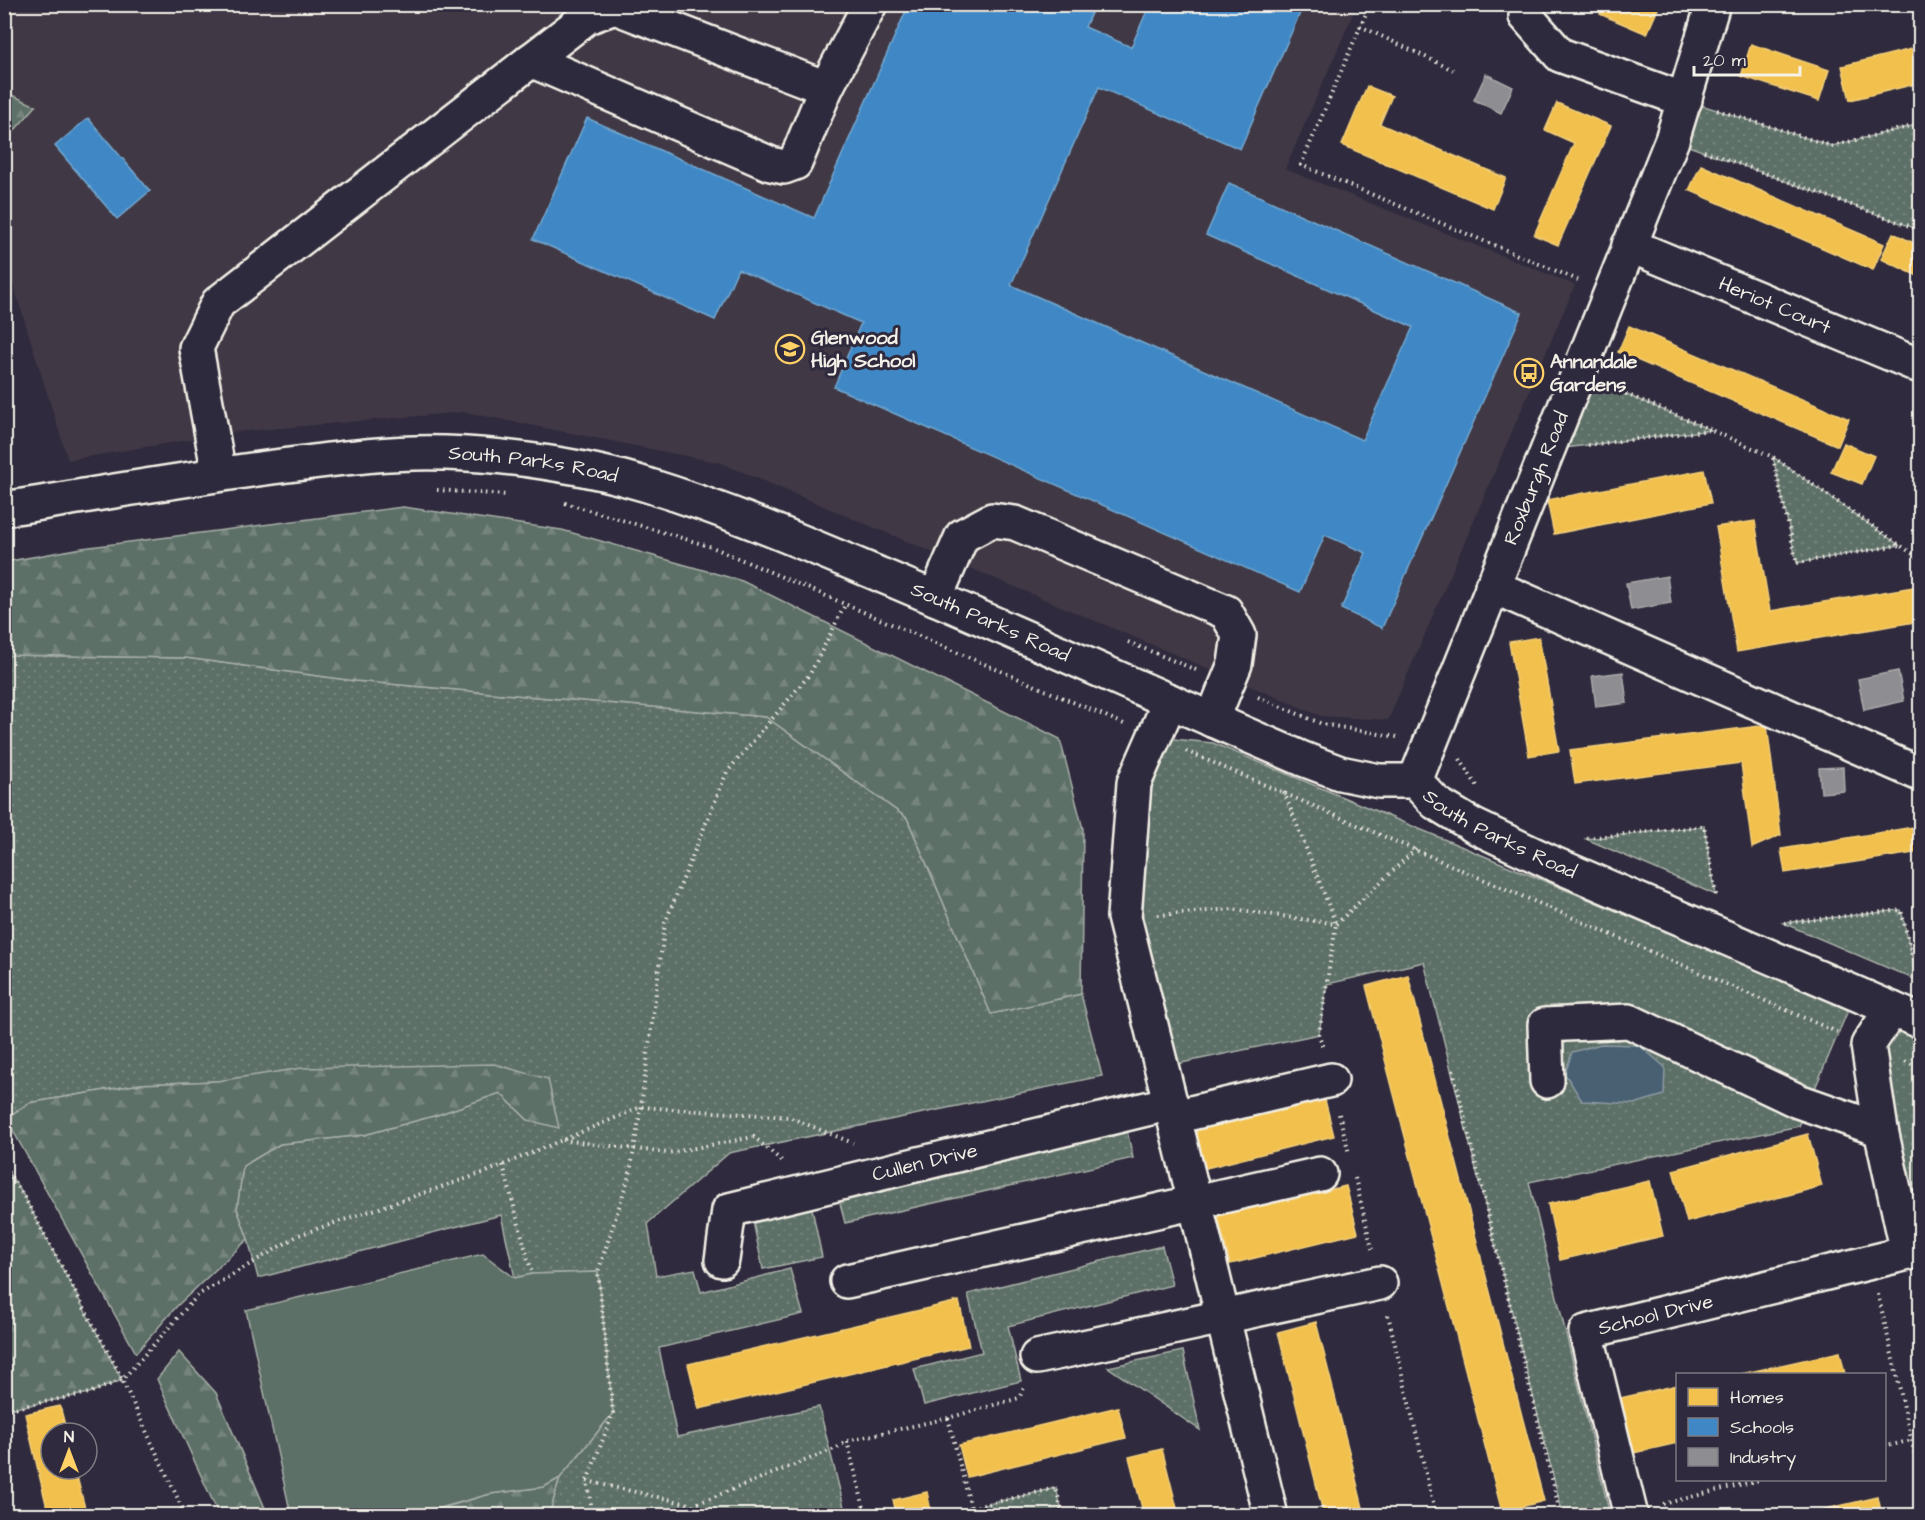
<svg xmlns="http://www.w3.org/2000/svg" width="1925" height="1520" viewBox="0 0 1925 1520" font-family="'Architects Daughter',sans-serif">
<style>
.built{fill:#413945}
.grass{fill:url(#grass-dots);stroke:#a8b0a8;stroke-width:1.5}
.forest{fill:url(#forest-firs);stroke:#a8b0a8;stroke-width:1.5}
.pitch{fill:#5d6f67;stroke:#a8b0a8;stroke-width:1.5}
.water{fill:#496173;stroke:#8d9ba2;stroke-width:1.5}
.homes{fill:#f2c14e;stroke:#f3cf7c;stroke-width:1.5}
.schools{fill:#3f88c5;stroke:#75a8d0;stroke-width:1.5}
.industry{fill:#8d8d92;stroke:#acabac;stroke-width:1.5}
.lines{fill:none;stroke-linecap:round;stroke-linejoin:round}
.minor-casing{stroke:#f4f1e8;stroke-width:38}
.path{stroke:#f4f1e8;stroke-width:4;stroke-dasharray:1.5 4.5;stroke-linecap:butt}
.minor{stroke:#2f2a3d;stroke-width:33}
.labels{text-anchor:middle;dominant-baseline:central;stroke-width:6;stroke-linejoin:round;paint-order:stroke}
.street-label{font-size:20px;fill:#f4f1e8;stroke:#2f2a3d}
.poi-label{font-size:20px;font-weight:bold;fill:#f4f1e8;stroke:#2f2a3d;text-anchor:start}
</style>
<defs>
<pattern id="grass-dots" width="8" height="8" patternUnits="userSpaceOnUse" patternTransform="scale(1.5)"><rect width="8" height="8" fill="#5d6f67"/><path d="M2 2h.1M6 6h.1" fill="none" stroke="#75847d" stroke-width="1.8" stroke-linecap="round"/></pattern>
<pattern id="forest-firs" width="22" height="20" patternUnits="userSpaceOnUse" patternTransform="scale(1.5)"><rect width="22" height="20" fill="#5d6f67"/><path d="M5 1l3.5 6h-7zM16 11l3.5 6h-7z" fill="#75847d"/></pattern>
</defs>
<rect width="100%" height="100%" fill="#2f2a3d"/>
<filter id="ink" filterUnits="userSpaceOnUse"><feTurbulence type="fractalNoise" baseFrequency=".0167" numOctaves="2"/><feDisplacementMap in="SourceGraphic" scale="12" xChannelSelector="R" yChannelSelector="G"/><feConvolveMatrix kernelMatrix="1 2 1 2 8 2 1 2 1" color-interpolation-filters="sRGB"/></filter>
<g filter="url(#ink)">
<!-- built -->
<polygon class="built" points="5,5 1357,5 1285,169 1575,285 1388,720 1321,716 721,463 464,412 235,432 68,460 5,258 5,141 35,106 5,92"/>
<!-- grass -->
<g class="grass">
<polygon points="1685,100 1832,146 1920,124 1920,230 1672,140"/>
<polygon points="1577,374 1711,430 1547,450"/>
<polygon points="1773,457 1899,545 1797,563"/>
<polygon points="4,655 186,658 355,681 766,717 907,818 991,1014 1081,994 1102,1076 729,1153 648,1223 656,1276 695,1269 701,1292 790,1269 803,1314 659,1348 677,1437 819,1407 846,1515 549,1515 560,1478 613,1413 598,1272 532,1274 515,1278 501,1215 258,1278 248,1239 237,1209 243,1166 280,1144 364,1135 437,1115 500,1093 528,1120 548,1079 217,1081 141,1084 29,1103 6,1118 4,1116"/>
<polygon points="1154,737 1213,743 1849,1008 1799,1126 1529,1182 1610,1515 1563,1515 1424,962 1327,984 1319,1034 1162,1067 1124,917"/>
<polygon points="1704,826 1716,895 1586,839"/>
<polygon points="1901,910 1918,981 1783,923"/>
<polygon points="1883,1022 1920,1038 1920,1271 1908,1253 1881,1130"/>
<polygon points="1126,1126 1133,1158 845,1223 837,1191"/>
<polygon points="810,1199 822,1257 763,1269 751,1212"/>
<polygon points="1162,1246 1172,1285 1008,1326 1021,1381 924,1405 914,1369 982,1352 968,1294"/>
<polygon points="1183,1351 1200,1430 1108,1367"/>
<polygon points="1056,1488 1063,1515 973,1515 971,1508"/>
</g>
<!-- forest -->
<g class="forest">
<polygon points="5,92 36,106 5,141"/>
<polygon points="403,507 562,530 742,581 1060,739 1083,829 1081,994 991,1014 907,818 766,717 355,681 186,658 5,655 5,562 82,548"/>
<polygon points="494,1064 548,1079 559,1128 528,1120 500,1093 437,1115 364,1135 280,1144 243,1166 237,1209 248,1239 177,1306 136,1353 6,1118 29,1103 141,1084 217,1081 302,1068"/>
<polygon points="5,1167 22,1193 122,1380 89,1393 5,1410"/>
<polygon points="179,1352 216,1393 268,1515 219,1515 157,1379"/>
<polygon points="560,1478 549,1515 415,1516 490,1494 544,1487"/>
</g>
<!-- pitch -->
<polygon class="pitch" points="483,1254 515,1278 532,1274 598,1272 613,1413 560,1478 544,1487 490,1494 415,1515 291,1515 246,1310"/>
<!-- water -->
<polygon class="water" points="1601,1044 1639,1045 1665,1067 1664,1095 1634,1104 1582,1101 1565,1074 1572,1052"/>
<!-- homes -->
<g class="homes">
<polygon points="1604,4 1660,4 1647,34 1600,14"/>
<polygon points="1751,44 1829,70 1819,101 1741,76"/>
<polygon points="1920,47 1920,83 1850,100 1842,66"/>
<polygon points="1367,86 1392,96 1380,124 1506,178 1493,209 1342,145"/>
<polygon points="1557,103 1611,126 1558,245 1534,235 1574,143 1545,130"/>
<polygon points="1701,165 1884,244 1873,270 1689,190"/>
<polygon points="1893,233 1920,246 1920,277 1881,259"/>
<polygon points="1629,326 1849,419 1838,446 1618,352"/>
<polygon points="1844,443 1874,456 1862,484 1831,472"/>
<polygon points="1704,470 1711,503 1554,534 1547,500"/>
<polygon points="1755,521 1770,611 1920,586 1920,621 1737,652 1716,527"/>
<polygon points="1539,637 1559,751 1529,756 1509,642"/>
<polygon points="1767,725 1781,835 1752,848 1741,763 1575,784 1570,750"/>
<polygon points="1920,826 1920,852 1785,873 1781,849"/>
<polygon points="1408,975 1544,1501 1502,1512 1366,986"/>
<polygon points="1323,1092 1334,1136 1202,1169 1192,1125"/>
<polygon points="1808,1134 1822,1186 1687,1222 1673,1170"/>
<polygon points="1650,1181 1663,1236 1560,1260 1548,1204"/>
<polygon points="1346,1186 1358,1233 1230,1264 1218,1216"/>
<polygon points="959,1301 969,1346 699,1409 688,1364"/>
<polygon points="1316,1322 1354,1471 1365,1516 1324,1516 1278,1332"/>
<polygon points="1840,1352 1845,1374 1741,1374"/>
<polygon points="1678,1385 1678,1443 1633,1453 1620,1398"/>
<polygon points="60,1406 67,1433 51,1433 51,1469 75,1469 87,1516 49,1516 37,1466 25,1414"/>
<polygon points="1118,1407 1126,1438 967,1477 959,1445"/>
<polygon points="1162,1449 1179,1516 1144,1516 1129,1457"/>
<polygon points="927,1492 932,1516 897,1516 893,1500"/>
<polygon points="1878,1497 1882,1516 1796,1516"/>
</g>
<!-- schools -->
<g class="schools">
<polygon points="909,4 1095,4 1085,27 1131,47 1150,4 1304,4 1240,149 1099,87 1011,285 1362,440 1413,327 1206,235 1229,183 1522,313 1382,628 1341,609 1366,553 1325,535 1300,592 834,387 861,323 738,269 715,320 533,239 587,118 814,218"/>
<polygon points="88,118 150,191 117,219 55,146"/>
</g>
<!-- industry -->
<g class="industry">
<polygon points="1486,74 1513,87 1501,113 1474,100"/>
<polygon points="1667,576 1671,603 1631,610 1626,583"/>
<polygon points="1898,671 1904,701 1864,710 1858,679"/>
<polygon points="1623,672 1627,703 1596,707 1592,676"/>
<polygon points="1843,767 1844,791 1821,793 1819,768"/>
</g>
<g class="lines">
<!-- minor casing -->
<g class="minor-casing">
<g id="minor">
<polyline points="1527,4 1526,16 1560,55 1685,100"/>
<polyline points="531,60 771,164 784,167 795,163 826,88 870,4"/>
<path id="s1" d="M 1629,245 L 1920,366"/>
<polyline points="219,474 196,348 218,303 587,17 615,7 826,88"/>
<path id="s2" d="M 4,509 C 97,494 189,478 281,466 C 335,459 391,451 445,453 C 508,455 587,466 647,485 C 728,510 805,543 883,576 C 1024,635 1162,699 1303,759 L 1340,773 L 1379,781 L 1415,781 L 1436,803 L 1474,826 L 1554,864 L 1920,1021"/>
<polyline points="1492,586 1920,774"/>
<polyline points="935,598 962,536 992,520 1015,523 1226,612 1239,635 1235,664 1212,720"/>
<polyline points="1170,701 1134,783 1124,917 1195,1202 1271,1516"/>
<path id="s3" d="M 1415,781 L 1672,140 L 1713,4"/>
<polyline points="1547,1081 1545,1025 1629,1021 1798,1101 1881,1130"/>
<polyline points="1174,1117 1331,1080"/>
<path id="s4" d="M 722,1260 L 729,1210 L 1171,1103"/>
<polyline points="847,1281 1320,1174"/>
<polyline points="1037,1357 1380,1283"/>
<path id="s5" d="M 1631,1516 L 1586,1332 L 1908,1253 L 1881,1130 L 1868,1045 L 1892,1009"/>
</g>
</g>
<!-- path -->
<g class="path">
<polyline points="1370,4 1301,165 1578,280"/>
<polyline points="1360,26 1453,70"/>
<polyline points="1717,110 1832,146 1920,124"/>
<polyline points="1704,151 1920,230"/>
<polyline points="1609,387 1710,429"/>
<polyline points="1588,445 1711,430 1773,457 1920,559"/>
<polyline points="1773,458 1797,563 1899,545"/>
<polyline points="437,490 507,495"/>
<polyline points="565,503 712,547 1124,724"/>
<polyline points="1128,642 1196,670"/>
<polyline points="1258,697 1322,724 1397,737"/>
<polyline points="1186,751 1837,1032"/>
<polyline points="1460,759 1477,786"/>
<polyline points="1284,792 1336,924 1319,1034 1323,1048"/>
<polyline points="1587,838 1704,826 1716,895"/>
<polyline points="1158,915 1233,909 1336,924"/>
<polyline points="1784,923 1901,910 1918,981"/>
<polyline points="1336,924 1416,849"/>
<polyline points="1905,1061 1920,1068"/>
<polyline points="1453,1070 1561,1516"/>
<polyline points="1339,1114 1349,1153"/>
<polyline points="563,1140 668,1153 754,1137 783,1162"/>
<polyline points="503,1165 532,1274"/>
<polyline points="4,1167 22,1193 117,1369 186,1516"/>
<polyline points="1355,1178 1372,1249"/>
<polyline points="1878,1294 1920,1477"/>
<polyline points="1388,1315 1436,1516"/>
<polyline points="4,1410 89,1393 122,1380 198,1295 299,1235 486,1172 641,1107 789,1117 853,1143"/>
<polyline points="948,1418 973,1516"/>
<polyline points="847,1441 866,1516"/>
<polyline points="1884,1447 1912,1440"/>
<polyline points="587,1481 693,1505 837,1448 847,1441 948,1418 1019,1398 1024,1388"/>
<polyline points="1663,1504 1759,1480"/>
<polyline points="971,1508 1056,1488 1063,1516"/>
<polyline points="593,1516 587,1481 613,1413 598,1272 630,1173 641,1107 665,923 727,772 810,674 845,605"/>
</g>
<!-- minor -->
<use href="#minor" class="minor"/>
</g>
</g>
<!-- icons -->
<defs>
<g id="school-ring" transform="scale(1.5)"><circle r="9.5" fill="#2f2a3d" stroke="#ffd166" stroke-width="1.5"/><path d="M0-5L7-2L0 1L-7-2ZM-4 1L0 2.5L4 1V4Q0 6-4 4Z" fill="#ffd166"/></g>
<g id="bus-ring" transform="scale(1.5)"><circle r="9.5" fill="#2f2a3d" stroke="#ffd166" stroke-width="1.5"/><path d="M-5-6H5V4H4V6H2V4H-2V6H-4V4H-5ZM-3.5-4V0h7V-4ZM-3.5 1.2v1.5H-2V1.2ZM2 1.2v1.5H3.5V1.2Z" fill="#ffd166"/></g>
</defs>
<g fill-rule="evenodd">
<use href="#school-ring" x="790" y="349"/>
<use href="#bus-ring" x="1529" y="373"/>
</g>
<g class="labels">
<!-- street labels -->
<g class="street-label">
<text stroke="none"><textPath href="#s1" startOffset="158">Heriot Court</textPath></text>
<text stroke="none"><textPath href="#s2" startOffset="534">South Parks Road</textPath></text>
<text stroke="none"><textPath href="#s3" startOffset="326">Roxburgh Road</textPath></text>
<text stroke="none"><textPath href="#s2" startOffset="1020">South Parks Road</textPath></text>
<text stroke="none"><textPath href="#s2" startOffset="1578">South Parks Road</textPath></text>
<text stroke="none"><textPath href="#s4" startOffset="252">Cullen Drive</textPath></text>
<text stroke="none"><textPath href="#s5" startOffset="261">School Drive</textPath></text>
</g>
<!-- poi labels -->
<g class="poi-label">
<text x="811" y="338">Glenwood<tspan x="811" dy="23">High School</tspan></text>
<text x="1550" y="362">Annandale<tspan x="1550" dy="23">Gardens</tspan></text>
</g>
</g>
<!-- margin -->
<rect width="1925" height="1520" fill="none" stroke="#2f2a3d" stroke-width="24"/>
<rect x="12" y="12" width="1901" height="1496" fill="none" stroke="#f4f1e8" stroke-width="2" filter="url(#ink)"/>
<!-- legend -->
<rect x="1676" y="1373" width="210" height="108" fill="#2f2a3d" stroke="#7e7a81" stroke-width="1.5"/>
<rect x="1688" y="1388" width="30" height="18" fill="#f2c14e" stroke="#7e7a81" stroke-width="1.5"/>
<text x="1730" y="1403" font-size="18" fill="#f4f1e8">Homes</text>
<rect x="1688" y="1418" width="30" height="18" fill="#3f88c5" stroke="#7e7a81" stroke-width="1.5"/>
<text x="1730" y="1433" font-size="18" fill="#f4f1e8">Schools</text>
<rect x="1688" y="1448" width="30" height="18" fill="#8d8d92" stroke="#7e7a81" stroke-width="1.5"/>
<text x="1730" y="1463" font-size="18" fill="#f4f1e8">Industry</text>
<!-- north arrow -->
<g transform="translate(69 1451)"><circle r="28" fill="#2f2a3d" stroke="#7e7a81" stroke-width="1.5"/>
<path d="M0-4.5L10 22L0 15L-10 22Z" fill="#ffd166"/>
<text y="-9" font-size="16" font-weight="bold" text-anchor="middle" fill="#f4f1e8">N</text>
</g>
<!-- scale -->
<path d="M1694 66v9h106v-9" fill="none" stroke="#f4f1e8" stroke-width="3"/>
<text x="1703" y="66" font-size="18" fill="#f4f1e8" stroke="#2f2a3d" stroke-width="4.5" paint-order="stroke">20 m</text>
</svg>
